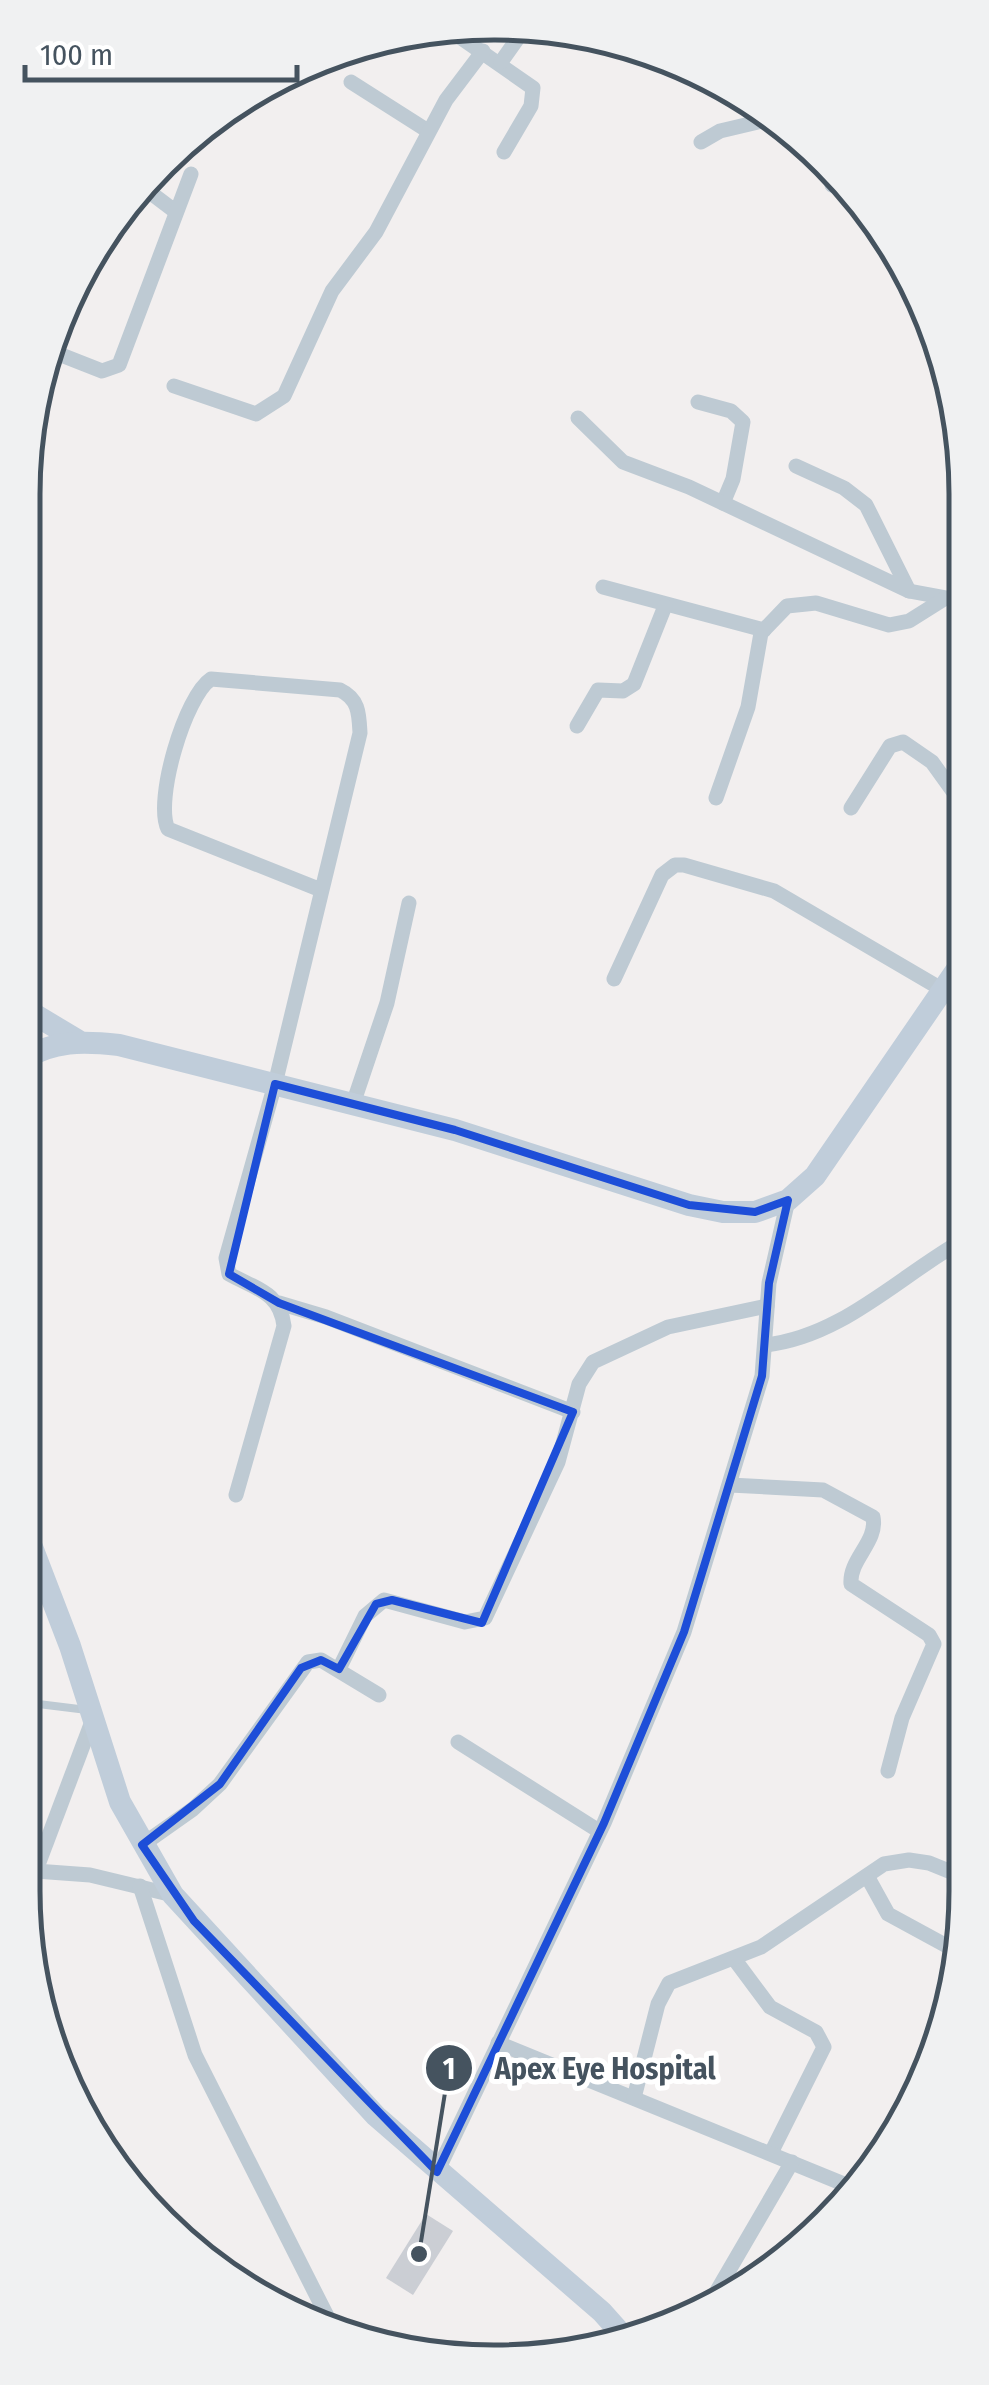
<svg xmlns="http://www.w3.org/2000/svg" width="989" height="2385" viewBox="0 0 989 2385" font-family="'Fira Sans Condensed',sans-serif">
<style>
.building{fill:#cbced4}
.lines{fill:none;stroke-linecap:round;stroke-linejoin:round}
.lane{stroke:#becad3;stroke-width:8}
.street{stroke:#becad3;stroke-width:15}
.secondary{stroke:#c0cdda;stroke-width:22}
.marked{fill:none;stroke:#1d4ed8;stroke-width:8;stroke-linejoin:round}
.rim{fill:none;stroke:#45535f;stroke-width:5}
.leader{fill:none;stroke:#45535f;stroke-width:4}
.callout-dot{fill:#45535f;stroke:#fff;stroke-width:4}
.mark-label{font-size:30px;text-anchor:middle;font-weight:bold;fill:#fff}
.callout-label{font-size:30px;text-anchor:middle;font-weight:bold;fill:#45535f;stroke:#fff;stroke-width:10;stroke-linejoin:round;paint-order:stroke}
</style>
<rect width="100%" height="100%" fill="#f2efef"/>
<!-- building -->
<polygon class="building" points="426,2214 453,2231 413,2295 386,2278"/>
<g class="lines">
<!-- lane -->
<polyline class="lane" points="22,1702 87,1710"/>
<!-- street -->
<g class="street">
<polyline points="447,28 533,88 531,106 504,152"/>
<polyline points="501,62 523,31"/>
<polyline points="351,82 428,131"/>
<polyline points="701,142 720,131 775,118"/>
<polyline points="139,184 176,212"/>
<polyline points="832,185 836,172"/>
<polyline points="46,349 102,371 119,365 191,174"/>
<polyline points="174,386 256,414 284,396 332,291 376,232 446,100 483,51"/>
<polyline points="698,402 731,411 743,422 733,479 723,503"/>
<polyline points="578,418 623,462 689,487 909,591 963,601"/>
<polyline points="796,466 844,488 866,505 909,591"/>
<polyline points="22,532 22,547"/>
<polyline points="603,587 764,630"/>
<polyline points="577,726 598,690 623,691 634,684 665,606"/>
<polyline points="716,798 748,707 761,633 787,606 816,603 889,625 909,621 944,599"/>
<polyline points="851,808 890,746 903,742 932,762 963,805"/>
<polyline points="614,979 662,875 675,865 684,865 774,891 943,990"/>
<polyline points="353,1104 387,1003 409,903"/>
<polyline points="279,1303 326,1317 573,1412"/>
<path d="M 766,1345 C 843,1336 899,1276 965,1239"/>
<path d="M 730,1485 L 823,1490 L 873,1517 C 878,1542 849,1559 851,1584 L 929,1635 L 934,1644 L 902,1718 L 888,1771"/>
<path d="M 236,1495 L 284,1326 C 280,1292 256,1289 229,1274 L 226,1258 L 275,1084 L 360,733 C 359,714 359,699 340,690 L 211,679 C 185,696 154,801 168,829 L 321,890"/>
<polyline points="339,1669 365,1616 384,1600 465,1622 485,1618 558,1462 579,1384 593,1362 668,1327 767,1306"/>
<polyline points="458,1742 599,1831"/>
<polyline points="142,1845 193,1809 220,1784 308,1662 321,1660 379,1695"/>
<polyline points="22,1870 90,1875 173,1895"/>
<polyline points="36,1870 93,1719"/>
<polyline points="867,1876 888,1914 956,1951"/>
<polyline points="140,1886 195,2055 331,2324"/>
<polyline points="735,1960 770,2007 816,2032 824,2047 771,2153"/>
<polyline points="498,2043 856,2189"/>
<polyline points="634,2098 658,2004 669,1983 761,1947 884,1864 909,1860 929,1863 966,1878"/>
<polyline points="437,2172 604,1823 684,1632 762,1376 769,1283 788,1200"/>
<polyline points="707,2308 792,2162"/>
</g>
<!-- secondary -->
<g class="secondary">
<polyline points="22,1007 77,1040"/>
<path d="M 22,1060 C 53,1040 84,1041 119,1045 L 455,1130 L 689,1205 L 723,1212 L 755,1212 L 788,1200 L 815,1176 L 964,959"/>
<polyline points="22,1521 70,1646 120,1802 173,1895 376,2116 602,2312 626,2339"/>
</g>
</g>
<!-- marked area -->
<path class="marked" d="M 275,1084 L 455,1130 L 689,1205 L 755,1212 L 788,1200 L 769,1283 L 762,1376 L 684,1632 L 604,1823 L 437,2172 L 194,1921 L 142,1845 L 220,1784 L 301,1668 L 321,1660 L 339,1669 L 376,1604 L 392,1600 L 482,1623 L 573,1412 L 279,1303 L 229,1274 Z"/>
<!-- crop -->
<path d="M0 0H989V2385H0ZM494 40H495A454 454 0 0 1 949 494V1891A454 454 0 0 1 495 2345H494A454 454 0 0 1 40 1891V494A454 454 0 0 1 494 40Z" fill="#f0f1f2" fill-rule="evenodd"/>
<path class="rim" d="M494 40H495A454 454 0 0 1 949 494V1891A454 454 0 0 1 495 2345H494A454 454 0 0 1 40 1891V494A454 454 0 0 1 494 40Z"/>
<!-- callouts -->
<path class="leader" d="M419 2254L449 2068"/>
<g class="callout-dot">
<circle cx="419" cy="2254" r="10"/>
<circle cx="449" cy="2068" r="25"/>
</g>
<g class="mark-label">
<text x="449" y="2079">1</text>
</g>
<g class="callout-label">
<text x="605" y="2079">Apex Eye Hospital</text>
</g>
<!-- scale -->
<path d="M25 65v15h272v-15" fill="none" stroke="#45535f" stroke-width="5"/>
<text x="40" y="65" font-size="30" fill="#45535f" stroke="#ffffff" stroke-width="8" paint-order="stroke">100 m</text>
</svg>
